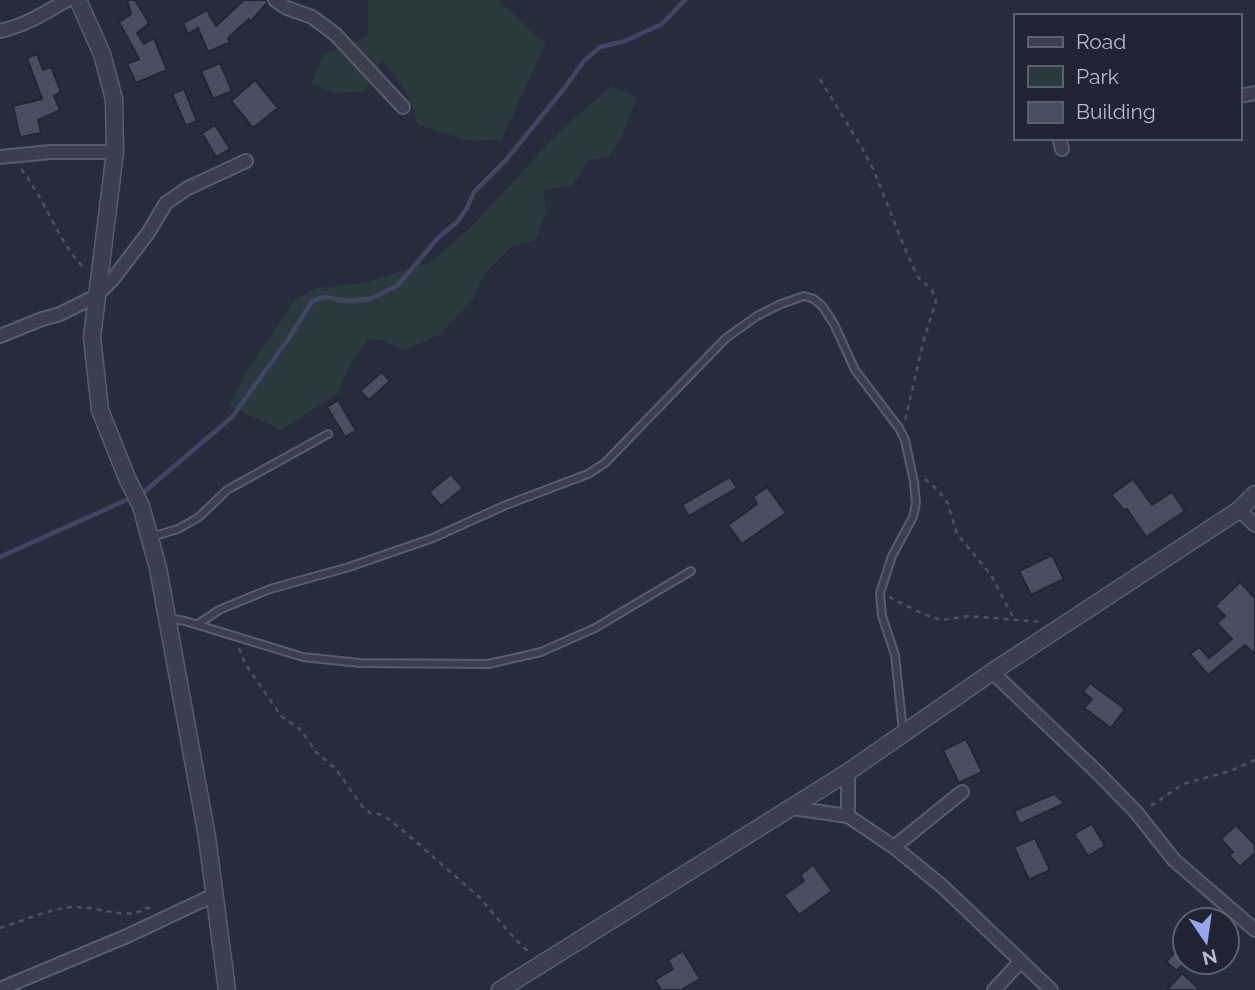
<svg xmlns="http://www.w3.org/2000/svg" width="1255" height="990" viewBox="0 0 1255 990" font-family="Raleway,sans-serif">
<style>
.green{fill:#2a393e}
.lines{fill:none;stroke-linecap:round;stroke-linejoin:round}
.stream{stroke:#3f4663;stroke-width:4.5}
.building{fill:#494d60;stroke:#222533;stroke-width:2}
.service-casing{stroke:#595c6a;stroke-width:10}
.minor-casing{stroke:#595c6a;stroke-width:16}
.tertiary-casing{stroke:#595c6a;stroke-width:19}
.path{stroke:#47545a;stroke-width:2.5;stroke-dasharray:5 5;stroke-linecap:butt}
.service{stroke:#3b3e4c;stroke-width:6}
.minor{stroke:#3b3e4c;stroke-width:12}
.tertiary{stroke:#3b3e4c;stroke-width:16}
</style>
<rect width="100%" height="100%" fill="#272c3c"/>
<!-- green -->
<g class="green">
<path d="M 368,0 L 498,0 L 546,44 L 501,140 L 469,141 L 418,125 C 411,97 401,82 381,60 L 377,73 L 363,92 L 333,93 L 312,84 L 324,54 L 368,36 Z"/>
<polygon points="611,86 637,97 623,134 609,157 589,160 573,185 544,191 546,213 536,240 512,246 485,273 472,301 439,335 403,350 383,340 369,339 353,360 337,394 282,430 229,406 246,372 294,301 317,288 365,283 431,262 473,225 559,132"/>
</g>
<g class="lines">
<!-- stream -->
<polyline class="stream" points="0,557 144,492 232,417 289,338 312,301 325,297 346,301 370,299 397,286 438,238 458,221 467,208 474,192 505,161 563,90 584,61 600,47 625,41 662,24 685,0"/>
</g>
<!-- building -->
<g class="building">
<polygon points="127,0 135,0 146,18 149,24 137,33 144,44 154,38 167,70 136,83 127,64 139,59 119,22 131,14"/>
<polygon points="244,0 266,0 267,3 251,21 249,19 228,38 230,42 208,52 198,28 188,34 183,23 207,10 216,26"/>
<polygon points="37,54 43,70 51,67 61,92 54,96 60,110 38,120 41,133 20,137 13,106 42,99 27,58"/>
<polygon points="220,63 232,91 213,99 201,71"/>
<polygon points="255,80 278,108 253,128 231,101"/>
<polygon points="184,89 197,121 186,126 172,94"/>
<polygon points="215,125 230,149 216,157 202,133"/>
<polygon points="382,372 390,381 369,400 360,391"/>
<polygon points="338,400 356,431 345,437 327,407"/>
<polygon points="451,474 463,488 441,506 429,492"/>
<polygon points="730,477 737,488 689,516 682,505"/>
<polygon points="1133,479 1152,505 1172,492 1185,511 1146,537 1127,509 1124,510 1111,495"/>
<polygon points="767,487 786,513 742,544 728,525 757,504 753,497"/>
<polygon points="1052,555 1064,579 1031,595 1019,571"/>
<polygon points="1240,582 1255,598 1255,654 1245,645 1208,675 1190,654 1199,647 1209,658 1232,639 1217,623 1225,616 1215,606"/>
<polygon points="1090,683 1125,709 1111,728 1084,708 1092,699 1083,692"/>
<polygon points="966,739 982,772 959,783 943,750"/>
<polygon points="1054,794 1065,803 1020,824 1014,811"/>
<polygon points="1092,824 1105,846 1088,856 1074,834"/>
<polygon points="1236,825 1255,845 1255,853 1240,867 1229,855 1233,852 1221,839"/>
<polygon points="1035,838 1050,870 1029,880 1014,847"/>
<polygon points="813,865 832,891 799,915 784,895 804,881 800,875"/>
<polygon points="1185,940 1185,962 1177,971 1166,962"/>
<polygon points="683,951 700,979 681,990 661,990 655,980 673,969 668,960"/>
<polygon points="1182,973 1200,990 1167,990"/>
</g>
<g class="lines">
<!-- service casing -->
<g class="service-casing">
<g id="service">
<polyline points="151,537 178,529 199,517 227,490 328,434"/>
<polyline points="168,618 185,621 303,657 359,663 488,664 541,652 595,628 691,571"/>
<polyline points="198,624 219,610 270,589 349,567 433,538 506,505 588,474 605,463 726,338 757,316 781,304 804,296 814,299 823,307 834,324 855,370 899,428 905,440 914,482 916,503 913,517 892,556 880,593 882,616 895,655 903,731"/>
</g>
</g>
<!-- minor casing -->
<g class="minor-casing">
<g id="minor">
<polyline points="275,0 287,8 312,17 335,34 403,107"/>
<path d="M 0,31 C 24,26 45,13 67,0"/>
<polyline points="1239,96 1255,93"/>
<polyline points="1059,138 1062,149"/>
<polyline points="0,157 50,152 115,152"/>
<polyline points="0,336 42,319 60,314 96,296 113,279 148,233 166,203 188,188 246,161"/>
<polyline points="1239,510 1255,525"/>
<polyline points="992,672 1096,771 1136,812 1174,860 1255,930"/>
<polyline points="848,772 848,816"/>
<polyline points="792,808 848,816 894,847 942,886 1051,990"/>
<polyline points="894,847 962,792"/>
<polyline points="0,989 127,936 214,895"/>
<polyline points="994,990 1021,961"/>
</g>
</g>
<!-- tertiary casing -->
<g class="tertiary-casing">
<g id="tertiary">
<polyline points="78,0 102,54 114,99 115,152 92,337 100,410 127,478 141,506 158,568 207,837 227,990"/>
<polyline points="500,990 848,772 992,672 1239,510 1255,494"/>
</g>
</g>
<!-- path -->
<g class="path">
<polyline points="820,79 862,148 874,171 908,256 918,277 932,290 936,301 924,339 905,421"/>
<path d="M 21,169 C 46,200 57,241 85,269"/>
<polyline points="925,479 939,491 948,504 957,534 991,575 1014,619"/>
<polyline points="889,597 923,614 941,620 969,616 1041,622"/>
<polyline points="239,648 246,665 282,717 300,729 316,752 335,768 362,806 370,813 379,814 390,820 413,839 480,898 515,939 531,954"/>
<polyline points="1151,806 1183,784 1230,771 1255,760"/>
<path d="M 0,928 C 23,921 55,906 78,907 C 99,907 130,921 146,908 L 154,909"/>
</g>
<!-- service -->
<use href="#service" class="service"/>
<!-- minor -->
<use href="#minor" class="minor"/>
<!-- tertiary -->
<use href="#tertiary" class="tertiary"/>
</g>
<!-- legend -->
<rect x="1014" y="14" width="228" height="126" fill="#202331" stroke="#5c5f6d" stroke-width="2"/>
<rect x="1028" y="37" width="35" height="10" fill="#3b3e4c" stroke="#5c5f6d" stroke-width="2"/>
<text x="1076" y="49" font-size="21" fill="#b7bac7">Road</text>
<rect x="1028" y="66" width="35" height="21" fill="#2a393e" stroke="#5c5f6d" stroke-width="2"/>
<text x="1076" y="84" font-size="21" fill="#b7bac7">Park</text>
<rect x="1028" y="102" width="35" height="21" fill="#494d60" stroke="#5c5f6d" stroke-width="2"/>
<text x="1076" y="119" font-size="21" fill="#b7bac7">Building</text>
<!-- north arrow -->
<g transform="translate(1206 941) rotate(167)"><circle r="33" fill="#202331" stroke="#5c5f6d" stroke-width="2"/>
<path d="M0-5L12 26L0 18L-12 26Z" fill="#97a6ec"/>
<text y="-10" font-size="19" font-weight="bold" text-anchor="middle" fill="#b7bac7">N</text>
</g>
</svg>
